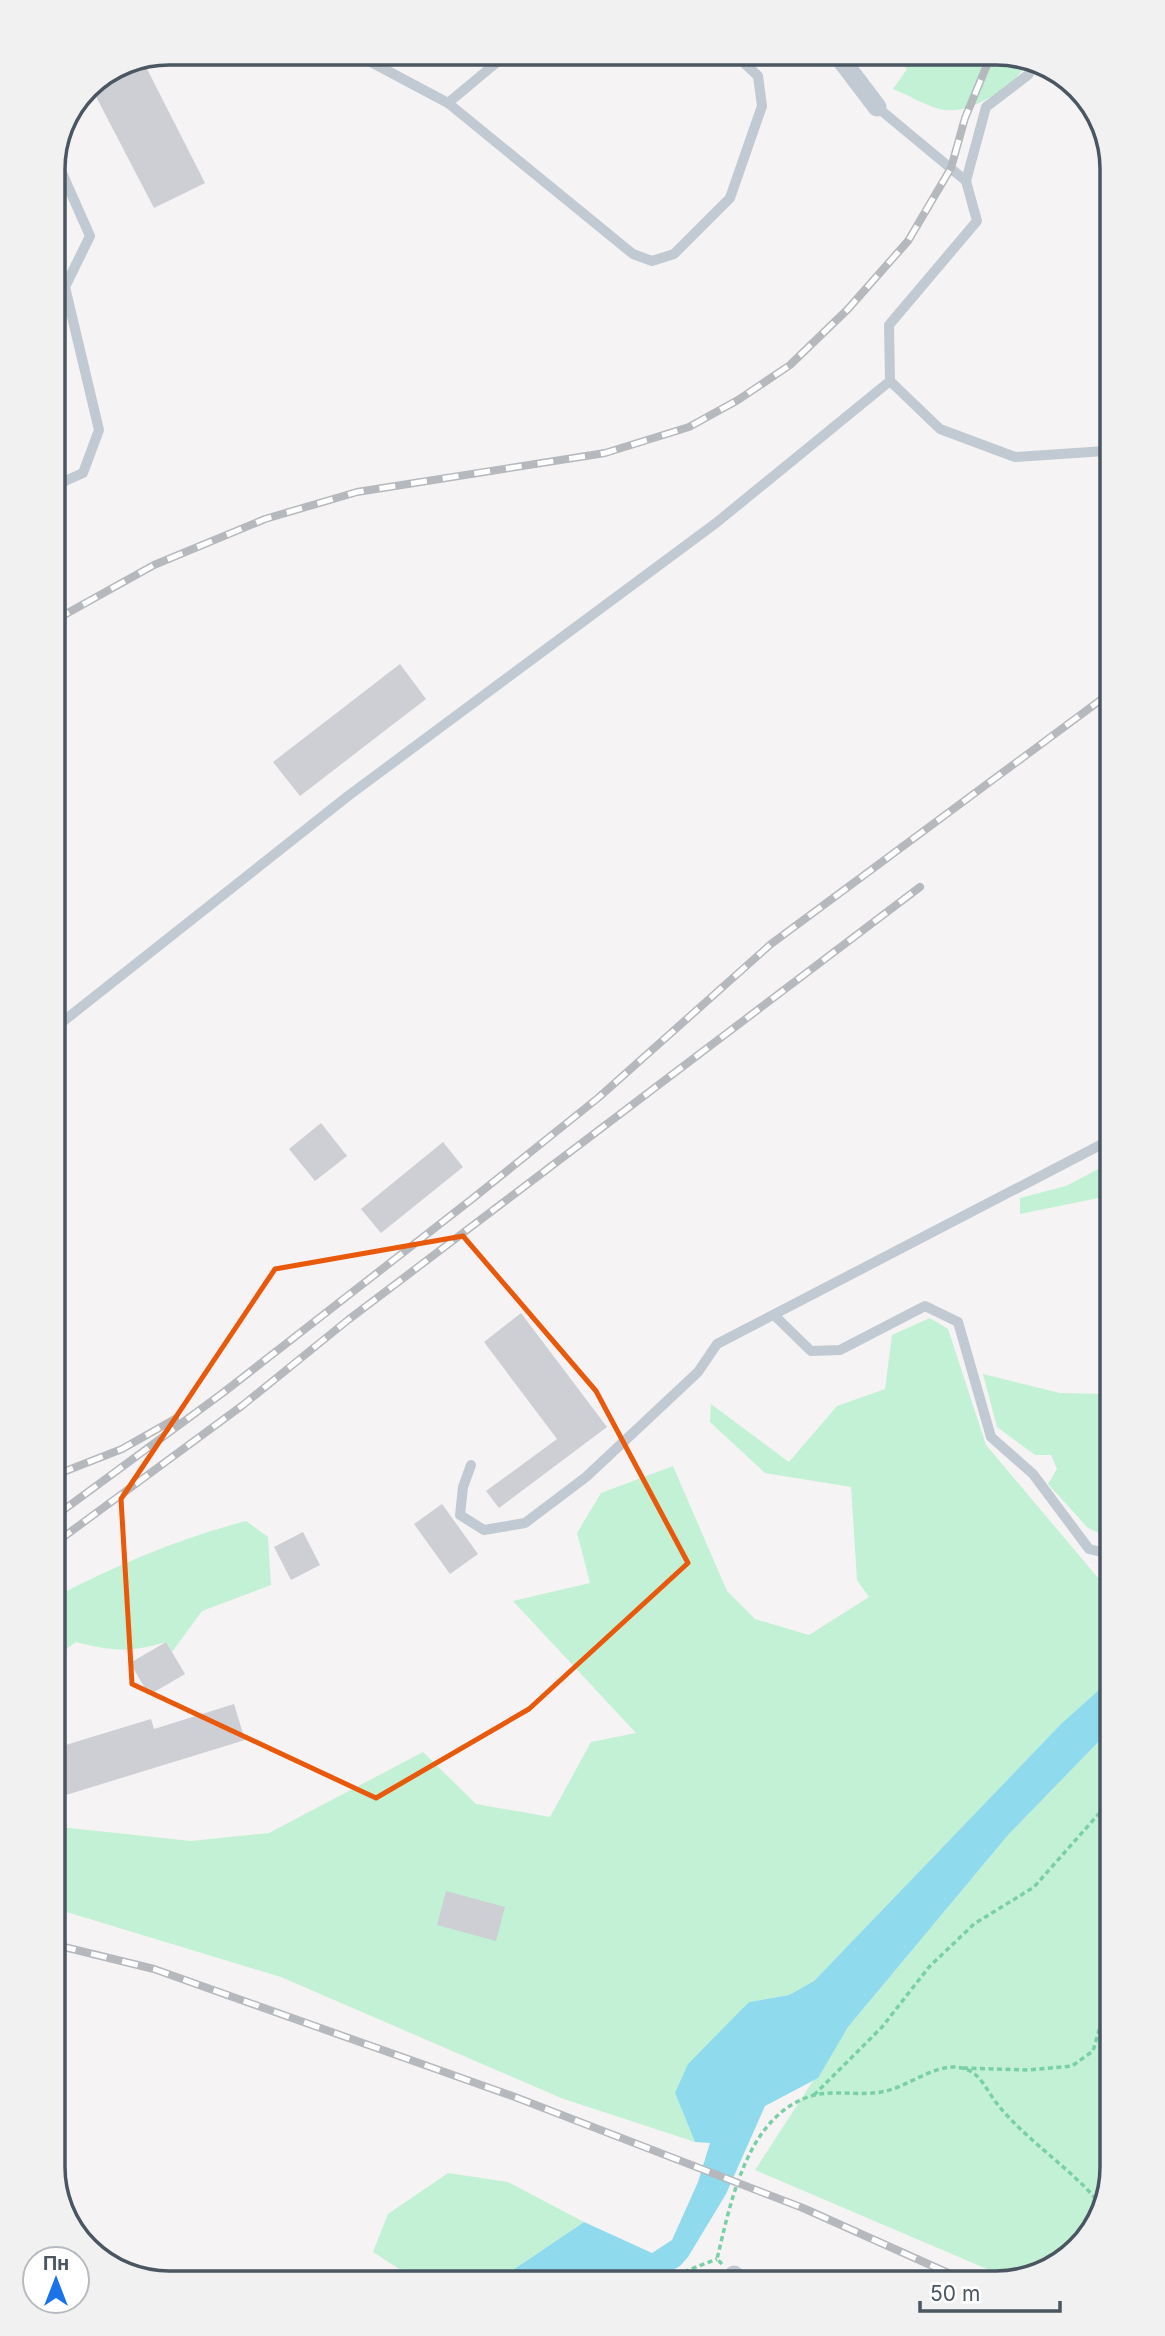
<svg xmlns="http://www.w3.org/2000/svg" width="1165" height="2336" viewBox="0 0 1165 2336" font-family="Inter,sans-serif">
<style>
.green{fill:#c3f1d5}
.water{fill:#90daee}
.building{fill:#cdcfd5}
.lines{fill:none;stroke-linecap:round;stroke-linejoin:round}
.path{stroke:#7ad0a6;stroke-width:3.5;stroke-dasharray:5 3.5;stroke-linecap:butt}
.lane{stroke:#c1cad2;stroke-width:10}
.street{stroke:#c1cad2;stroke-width:19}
.rail-casing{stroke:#b5b8bd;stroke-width:8}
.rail{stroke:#fff;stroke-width:5;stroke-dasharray:16;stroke-linecap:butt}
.marked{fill:none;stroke:#e8590c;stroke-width:5;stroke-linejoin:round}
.rim{fill:none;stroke:#4a5661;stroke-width:3.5}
</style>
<rect width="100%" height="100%" fill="#f5f3f3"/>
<!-- green -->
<g class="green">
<path d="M 871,53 L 1005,53 L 1028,62 C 1016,85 972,114 945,110 C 929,108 909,95 893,89 L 907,69 L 892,57 L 873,56 Z"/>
<polygon points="1108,1164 1108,1196 1020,1214 1020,1198 1066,1186"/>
<polygon points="930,1318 948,1329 986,1445 1099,1579 1110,1573 1110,1680 1062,1723 814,1981 789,1995 749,2002 675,2093 695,2142 561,2098 281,1977 60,1910 60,1827 191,1841 269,1833 423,1752 476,1804 550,1817 591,1742 636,1733 513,1601 590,1583 577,1533 601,1493 673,1466 727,1591 755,1619 809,1635 869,1597 857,1580 851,1487 765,1473 710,1422 711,1404 789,1462 837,1406 885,1389 892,1335"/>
<polygon points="983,1374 1060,1393 1109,1394 1110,1538 1088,1528 1048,1484 1057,1469 1051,1455 1035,1455 997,1427"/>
<path d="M 246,1521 L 268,1537 L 271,1585 L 202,1611 L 172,1652 L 166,1642 C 129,1653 112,1651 76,1642 L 59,1654 L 59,1595 C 119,1564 180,1538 246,1521 Z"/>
<polygon points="1111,1729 1112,2168 1093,2232 1041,2275 1001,2275 755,2170 848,2027 1008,1835"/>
<polygon points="448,2173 508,2182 584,2222 498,2280 418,2281 373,2252 388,2214"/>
</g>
<!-- water -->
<polygon class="water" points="1110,1680 1111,1729 1008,1835 848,2027 818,2078 765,2106 726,2194 688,2257 680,2266 658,2279 498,2280 584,2222 652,2253 672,2240 698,2182 710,2143 695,2142 675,2093 688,2064 749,2002 789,1995 814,1981 1062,1723"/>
<!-- building -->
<g class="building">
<polygon points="144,63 205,183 154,208 90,85"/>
<polygon points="400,664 426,699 300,796 273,762"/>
<polygon points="321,1123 347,1156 315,1181 289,1149"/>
<polygon points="443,1142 463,1167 381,1233 361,1209"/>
<polygon points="521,1313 607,1427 499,1508 486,1491 557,1439 484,1342"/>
<polygon points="442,1504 478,1554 450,1574 414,1524"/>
<polygon points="303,1532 320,1565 291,1580 274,1547"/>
<polygon points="166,1642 185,1674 149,1695 130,1663"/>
<polygon points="234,1704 245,1740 66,1795 59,1773 59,1747 151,1719 154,1729"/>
<polygon points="446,1891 505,1907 496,1941 437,1925"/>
</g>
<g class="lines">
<!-- path -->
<g class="path">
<polyline points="963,2068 1029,2070 1072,2066 1093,2051 1112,1985"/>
<polyline points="814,2095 882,2027 929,1967 974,1924 1034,1887 1111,1800"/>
<path d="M 722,2264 L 717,2259 C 731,2201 747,2116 811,2096 C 834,2089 862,2097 886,2091 C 909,2086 937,2062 962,2068 C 981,2072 987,2092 998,2105 C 1029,2143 1071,2168 1101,2205"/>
<polyline points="668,2278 717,2259"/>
</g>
<!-- lane -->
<g class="lane">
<polyline points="354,53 448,103 633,254 652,261 674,254 730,198 762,106 758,76 739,58 712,53"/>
<polyline points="448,103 508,53"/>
<polyline points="877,107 966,181 977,221 889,325 890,381 940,429 1015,457 1105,451"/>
<polyline points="966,181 986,107 1028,75 1034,64"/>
<polyline points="53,281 65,287"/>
<polyline points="54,486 83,473 99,430 65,287 90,236 55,157"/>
<polyline points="56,1027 348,796 716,523 890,381"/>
<polyline points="775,1316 811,1351 840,1350 925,1306 958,1322 991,1437 1033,1474 1089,1549 1110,1554"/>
<polyline points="471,1465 463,1487 460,1515 484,1530 525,1523 586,1477 698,1372 717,1344 1108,1141"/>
</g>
<!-- street -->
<g class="street">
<polyline points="836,53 877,107"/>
<polyline points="734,2275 737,2278"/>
</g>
<!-- rail casing -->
<g class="rail-casing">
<g id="rail">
<polyline points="55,620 154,565 265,519 357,492 605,453 689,427 738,400 790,365 848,309 908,241 951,168 965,118 992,53"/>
<polyline points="58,1474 122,1449 175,1419"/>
<polyline points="58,1514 224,1392 472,1199 598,1098 771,944 1106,696"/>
<polyline points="58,1541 243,1405 348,1320 920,887"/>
<polyline points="60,1946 154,1969 515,2097 803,2208 955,2276"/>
</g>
</g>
<!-- rail -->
<use href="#rail" class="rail"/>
</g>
<!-- marked area -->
<path class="marked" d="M 463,1236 L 596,1391 L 688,1563 L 529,1709 L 376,1798 L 132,1684 L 121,1499 L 275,1269 Z"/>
<!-- crop -->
<path d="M0 0H1165V2336H0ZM169 65H996A104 104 0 0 1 1100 169V2167A104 104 0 0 1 996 2271H169A104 104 0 0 1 65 2167V169A104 104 0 0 1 169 65Z" fill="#f1f1f2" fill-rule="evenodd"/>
<path class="rim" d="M169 65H996A104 104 0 0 1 1100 169V2167A104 104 0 0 1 996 2271H169A104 104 0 0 1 65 2167V169A104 104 0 0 1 169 65Z"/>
<!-- north arrow -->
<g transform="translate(56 2280)"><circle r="33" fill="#ffffff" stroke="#b7bbc0" stroke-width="2"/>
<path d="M0-5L12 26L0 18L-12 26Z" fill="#1a73e8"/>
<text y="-10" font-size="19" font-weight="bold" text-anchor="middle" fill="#4a5661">Пн</text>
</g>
<!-- scale -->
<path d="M920 2301v10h140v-10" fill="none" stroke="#4a5661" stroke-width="3.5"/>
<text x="930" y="2301" font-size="21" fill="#4a5661" stroke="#ffffff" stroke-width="5" paint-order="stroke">50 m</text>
</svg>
